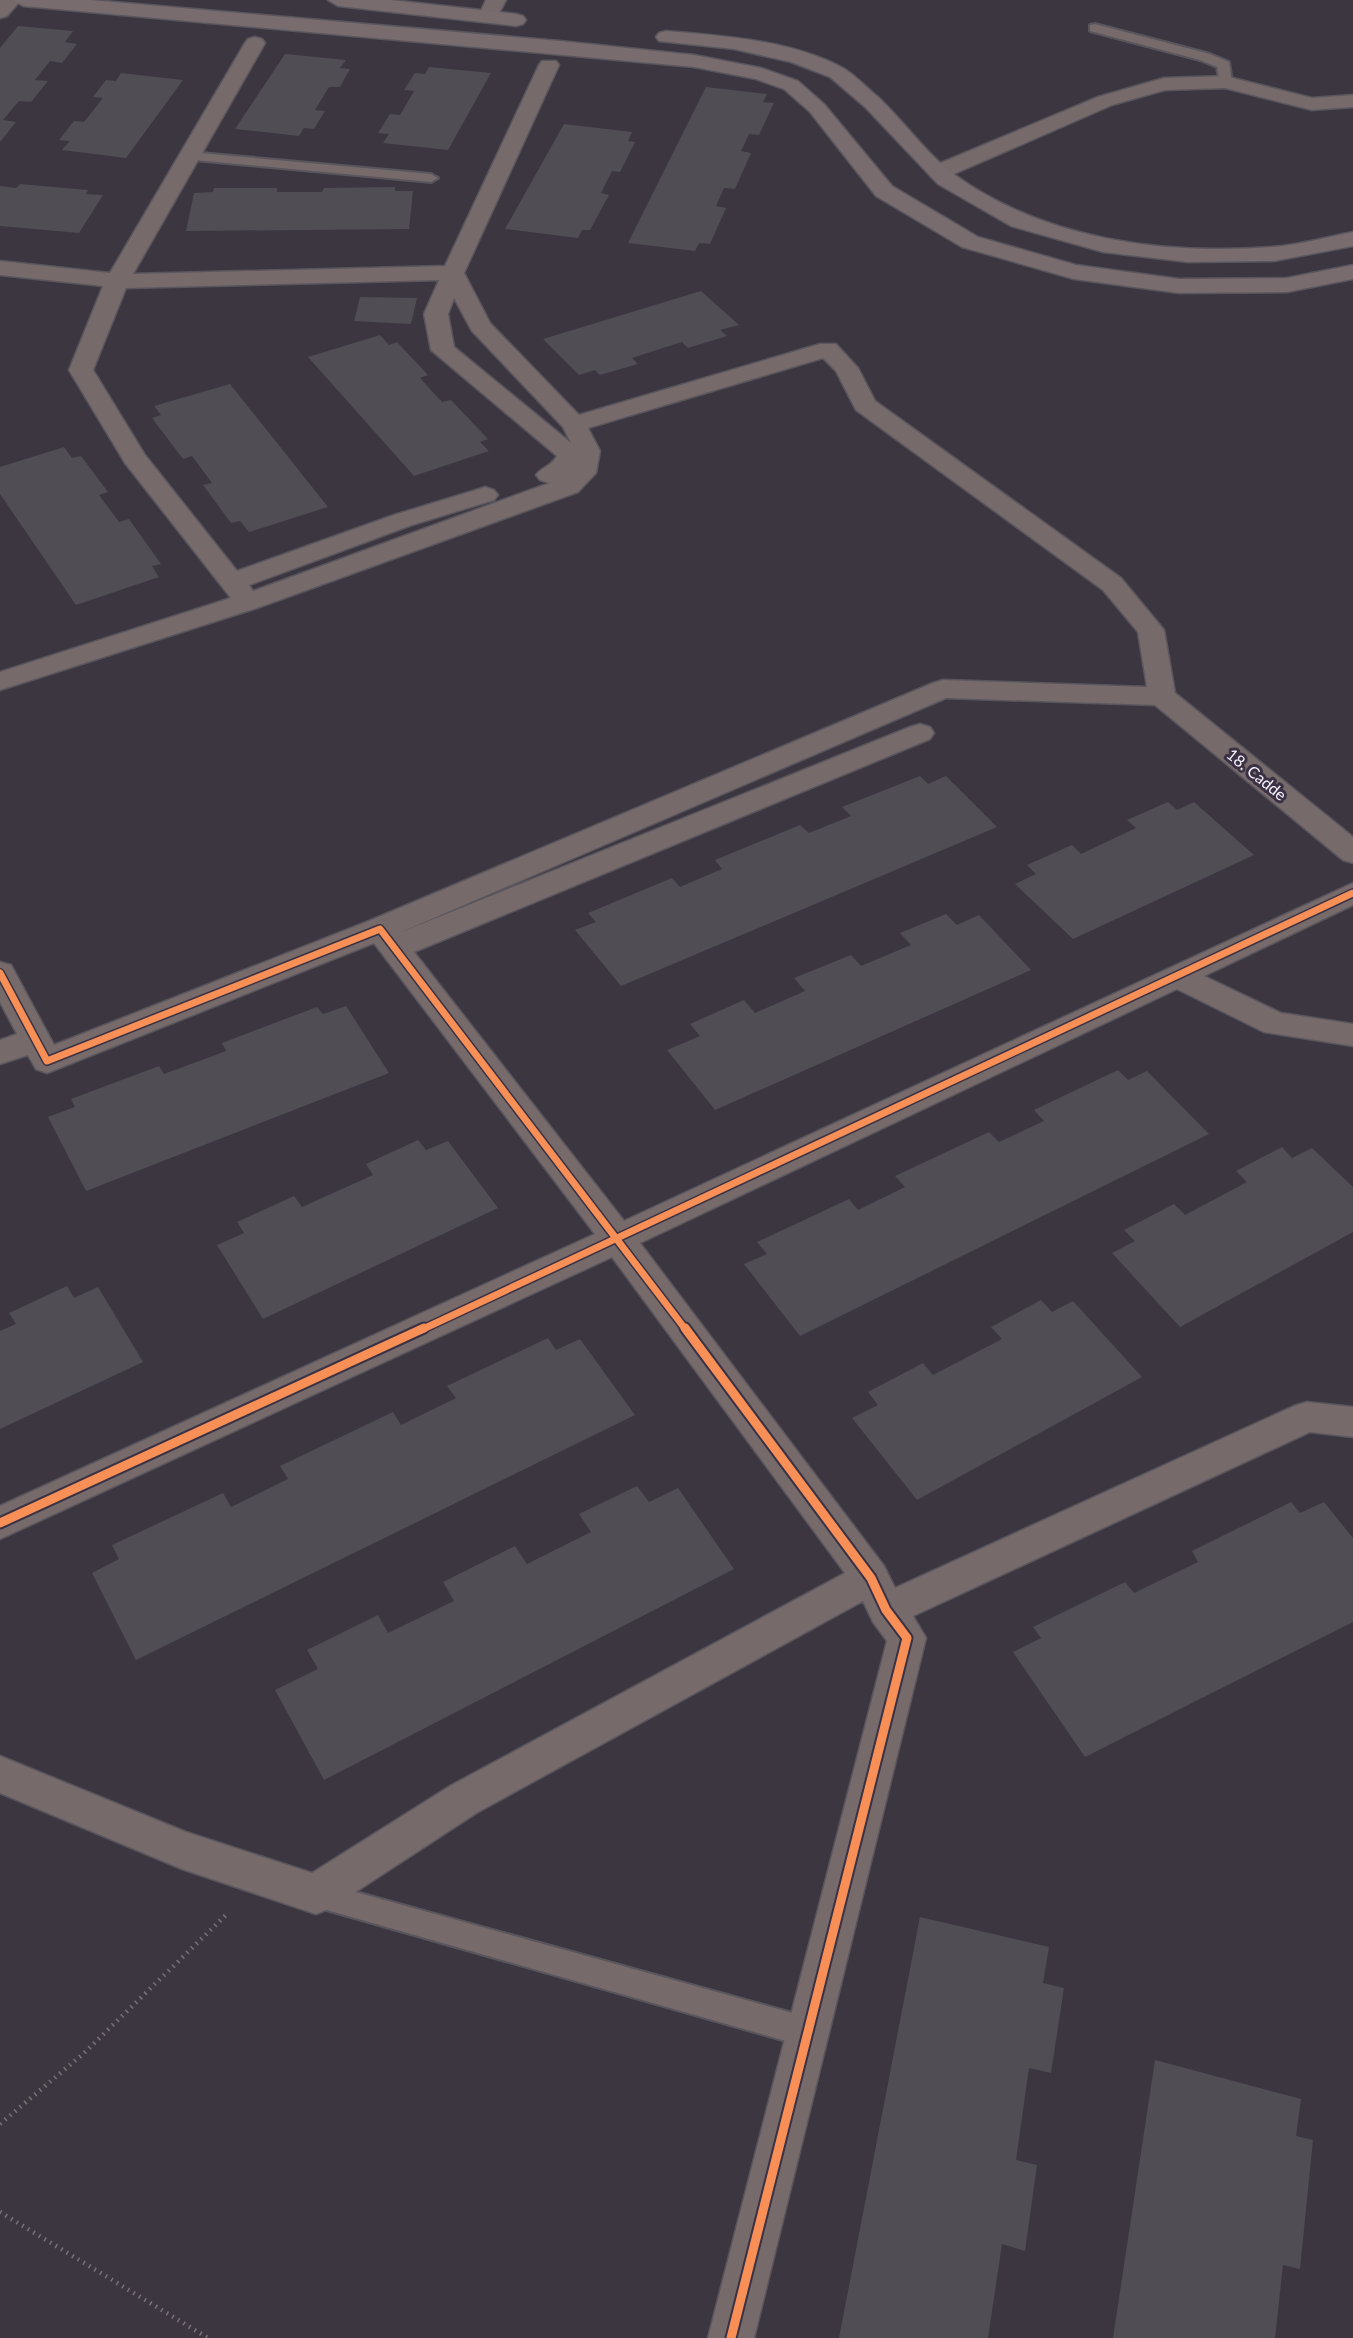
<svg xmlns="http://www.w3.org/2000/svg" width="1353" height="2338" viewBox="0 0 1353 2338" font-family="Lato,sans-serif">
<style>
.building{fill:#514d55}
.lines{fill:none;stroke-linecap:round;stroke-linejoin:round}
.lane-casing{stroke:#59555d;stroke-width:4}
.street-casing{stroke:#59555d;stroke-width:3}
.secondary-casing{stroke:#59555d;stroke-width:3}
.path{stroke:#7a7275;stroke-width:4.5;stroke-dasharray:1.5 5;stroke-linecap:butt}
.lane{fill:#766a6a;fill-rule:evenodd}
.street{fill:#766a6a;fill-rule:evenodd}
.secondary{fill:#786c6e;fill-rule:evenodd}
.cycleway-far1-casing{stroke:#3a3244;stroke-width:10}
.cycleway-casing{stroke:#3a3244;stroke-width:13}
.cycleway-far1{stroke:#f78f57;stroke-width:7}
.cycleway{stroke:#f78f57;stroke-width:9}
.labels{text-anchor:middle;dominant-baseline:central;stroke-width:6;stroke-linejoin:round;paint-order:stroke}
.street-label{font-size:16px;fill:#f7f1fd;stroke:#3a3244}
</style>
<rect width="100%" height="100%" fill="#3b3640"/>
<!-- building -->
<g class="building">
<polygon points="18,26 73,31 65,42 77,44 62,63 50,61 35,80 48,81 31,102 19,101 3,120 16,122 0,142 0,48"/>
<polygon points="285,54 346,60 340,68 350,69 340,87 329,87 315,110 325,111 314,129 304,128 299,136 235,129"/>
<polygon points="429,67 491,73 448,150 383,143 389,134 378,133 390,114 400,115 414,91 404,90 415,73 425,74"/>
<polygon points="121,73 183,80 126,158 62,150 70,141 59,140 74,121 84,122 103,98 93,97 106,80 116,81"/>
<polygon points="706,87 767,94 763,102 774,103 759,135 749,134 741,151 751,153 735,189 724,188 716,206 726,208 710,244 699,243 695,251 628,243"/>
<polygon points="564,124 632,132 628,141 635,142 620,172 612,171 601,193 609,195 590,230 582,230 578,238 505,229"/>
<polygon points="20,184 88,190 86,194 103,195 79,233 0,226 0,186 16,188"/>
<polygon points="395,187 395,191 413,191 409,229 186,231 194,193 213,192 214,188 277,188 277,192 322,192 324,188"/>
<polygon points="701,291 739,325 720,330 727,336 688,348 682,342 632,358 638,364 600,375 595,370 579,375 543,339"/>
<polygon points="360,297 417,298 411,324 354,321"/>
<polygon points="380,335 389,345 397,342 428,375 420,378 442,402 451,400 488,439 480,442 489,451 414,476 308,357"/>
<polygon points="230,384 328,507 249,532 240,521 231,523 203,485 212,483 192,456 183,459 152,418 161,415 154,406"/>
<polygon points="64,447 72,458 81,456 108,492 99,495 119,522 129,519 161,564 152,566 159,577 76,605 0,494 0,467"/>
<polygon points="920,776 928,784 946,776 997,827 621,986 575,930 596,922 588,913 672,878 680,887 722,869 715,860 800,825 809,833 851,816 842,807"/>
<polygon points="1168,802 1177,810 1194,802 1254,855 1073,939 1015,884 1036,874 1027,865 1072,845 1081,854 1136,828 1127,820"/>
<polygon points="946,914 957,925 979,915 1031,970 715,1110 667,1050 700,1036 690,1024 744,1000 755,1013 805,991 794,978 851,955 861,966 911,945 900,933"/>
<polygon points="346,1006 389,1073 86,1191 48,1117 75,1107 71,1099 159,1066 164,1074 226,1051 222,1043 317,1007 323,1014"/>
<polygon points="1118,1070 1128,1080 1147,1071 1209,1134 800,1336 744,1264 767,1254 757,1242 849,1199 858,1210 905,1187 895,1176 989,1132 999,1142 1044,1121 1034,1110"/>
<polygon points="418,1140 426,1150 448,1141 498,1208 263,1319 217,1245 244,1233 237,1222 294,1196 302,1207 373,1175 366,1164"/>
<polygon points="1282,1147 1292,1158 1312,1148 1353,1187 1353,1232 1180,1327 1112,1253 1135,1241 1124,1230 1174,1204 1185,1215 1247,1182 1236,1171"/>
<polygon points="67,1286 74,1298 98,1287 143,1362 0,1429 0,1331 16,1324 9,1313"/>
<polygon points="1041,1300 1052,1312 1073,1301 1142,1377 917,1500 852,1418 878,1405 868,1392 923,1363 933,1375 1002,1339 991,1327"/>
<polygon points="548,1338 556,1350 580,1339 635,1415 136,1660 92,1573 119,1559 112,1545 223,1493 231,1507 288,1479 280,1466 393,1412 401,1425 456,1398 447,1386"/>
<polygon points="637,1486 649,1502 678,1488 734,1569 324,1780 275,1690 318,1669 307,1650 378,1615 388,1633 454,1601 443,1582 515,1546 527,1564 591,1532 579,1514"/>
<polygon points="1291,1502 1300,1513 1324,1502 1353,1538 1353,1622 1085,1757 1013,1652 1041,1638 1033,1627 1125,1582 1134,1593 1198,1562 1192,1551"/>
<polygon points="920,1917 1049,1947 1043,1983 1064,1988 1051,2073 1029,2068 1016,2160 1037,2165 1025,2251 1002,2244 988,2338 839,2338"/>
<polygon points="1155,2060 1301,2099 1296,2136 1313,2140 1300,2269 1283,2265 1275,2338 1113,2338"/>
</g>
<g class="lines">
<!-- lane casing -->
<g class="lane-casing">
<g id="lane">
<polygon points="1095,24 1210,54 1229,62 1232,82 1230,85 1220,85 1217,67 1200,60 1090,31 1090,25"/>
<polygon points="189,152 431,174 438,178 431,182 184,159 182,156"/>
<polygon points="316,1881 807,2017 817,2022 822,2032 817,2042 807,2047 316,1907 306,1904 302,1894 306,1884"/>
</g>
</g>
<!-- street casing -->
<g class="street-casing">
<g id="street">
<polygon points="0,0 21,0 7,16 0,18"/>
<polygon points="486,0 506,0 495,21 481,21 478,17"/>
<path d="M 255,37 L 262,39 L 265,43 L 133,274 L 445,266 L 539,65 L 542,61 L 556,61 L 559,65 L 464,273 L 490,323 L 579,415 L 820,344 L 836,344 L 858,368 L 875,401 L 1121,578 L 1164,630 L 1175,693 L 1353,837 L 1353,863 L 1343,860 L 1155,705 L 946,698 L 399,933 L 910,727 L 920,724 L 930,727 L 934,733 L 930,739 L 414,952 L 624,1221 L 1353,883 L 1353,905 L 1204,976 L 1281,1013 L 1353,1024 L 1353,1046 L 1264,1032 L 1177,989 L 640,1243 L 884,1566 L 895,1588 L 1294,1406 L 1307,1402 L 1353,1407 L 1353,1437 L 1310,1432 L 913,1616 L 926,1638 L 754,2338 L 708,2338 L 887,1641 L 873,1622 L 863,1601 L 478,1812 L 331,1908 L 316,1914 L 182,1869 L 0,1793 L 0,1756 L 186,1832 L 312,1873 L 450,1786 L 845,1573 L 612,1257 L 0,1539 L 0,1506 L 595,1234 L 374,943 L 47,1073 L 36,1069 L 28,1055 L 0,1064 L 0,1040 L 17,1034 L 0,1002 L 0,962 L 11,965 L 54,1045 L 369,921 L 933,683 L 943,680 L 1147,687 L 1138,632 L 1103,590 L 856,410 L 836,371 L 823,358 L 588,428 L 600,451 L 596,473 L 578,492 L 257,608 L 0,690 L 0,672 L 231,598 L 125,463 L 69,370 L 103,286 L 0,275 L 0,261 L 110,273 L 245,43 L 248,39 ZM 439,280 L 424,314 L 431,350 L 557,456 C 549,468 543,466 536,475 L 540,480 L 549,483 L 563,478 L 253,591 L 249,585 L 412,525 L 494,500 L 498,495 L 494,490 L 485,487 L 476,490 L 394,515 L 237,571 L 145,455 L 93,370 L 126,288 ZM 454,298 L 472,331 L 563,427 L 571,443 L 454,347 L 448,314 Z"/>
<polygon points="1225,76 1312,98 1353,95 1353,107 1312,110 1225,88 1165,90 1112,105 947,177 931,177 928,172 931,167 1098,97 1164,78"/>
</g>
</g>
<!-- secondary casing -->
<g class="secondary-casing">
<g id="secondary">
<polygon points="13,0 91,0 560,41 694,55 761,68 798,81 824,104 892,186 978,237 1076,265 1179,279 1287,278 1353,265 1353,279 1287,292 1179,293 1074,279 962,247 876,196 810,112 784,89 756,79 694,67 23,6"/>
<polygon points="328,0 391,0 516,14 523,16 526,20 523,24 516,26 338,6"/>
<path d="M 666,31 C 724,36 791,40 843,68 C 855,75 867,88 878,97 C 904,121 927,155 955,175 C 1045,240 1164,255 1272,247 C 1299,245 1327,237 1353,232 L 1353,246 L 1274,261 L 1188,262 L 1103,252 L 1011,226 L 938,184 L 865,107 L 830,77 L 791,62 L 734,49 L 659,41 L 656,37 L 659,33 Z"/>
</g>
</g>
<!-- path -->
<g class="path">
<polyline points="0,2124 83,2054 226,1915"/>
<polyline points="0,2212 208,2338"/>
</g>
<!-- lane -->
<use href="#lane" class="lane"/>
<!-- street -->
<use href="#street" class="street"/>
<!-- secondary -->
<use href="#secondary" class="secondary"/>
<!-- cycleway-far1 casing -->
<g class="cycleway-far1-casing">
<g id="cycleway-far1">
<polyline points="0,973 47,1061 380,929 686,1330"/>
<polyline points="421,1330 1353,893"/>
</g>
</g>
<!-- cycleway casing -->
<g class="cycleway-casing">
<g id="cycleway">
<polyline points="685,1328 871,1578 886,1610 907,1638 731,2338"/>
<polyline points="0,1523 424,1328"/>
</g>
</g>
<!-- cycleway-far1 -->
<use href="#cycleway-far1" class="cycleway-far1"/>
<!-- cycleway -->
<use href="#cycleway" class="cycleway"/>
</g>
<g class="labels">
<!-- street labels -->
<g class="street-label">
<text transform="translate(1257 774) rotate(39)">18. Cadde</text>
</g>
</g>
</svg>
